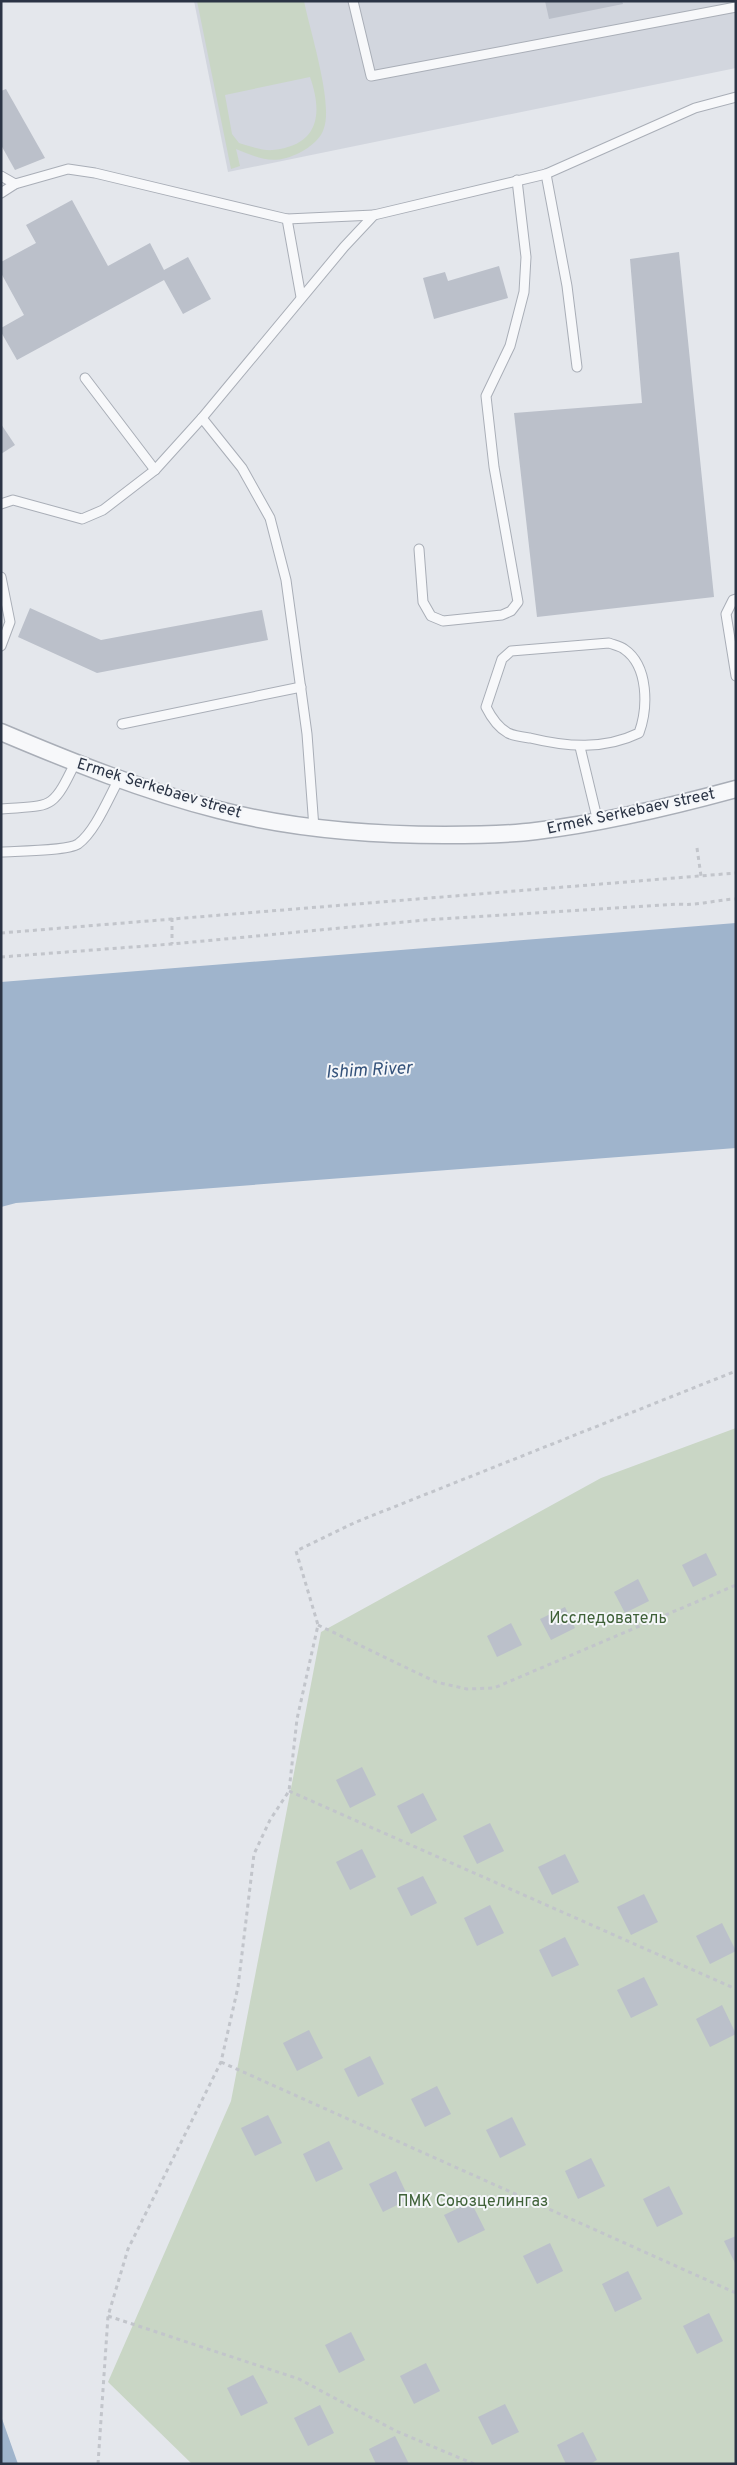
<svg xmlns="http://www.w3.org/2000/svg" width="737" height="2465" viewBox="0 0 737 2465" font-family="Overpass,sans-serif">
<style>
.built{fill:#d2d6de}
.green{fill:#c9d6c5;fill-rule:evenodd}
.water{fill:#9fb4cc}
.building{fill:#bbc0ca}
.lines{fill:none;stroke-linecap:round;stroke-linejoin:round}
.lane-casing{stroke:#a9aeb7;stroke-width:11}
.street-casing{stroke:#a9aeb7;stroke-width:19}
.path{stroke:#c2c5cb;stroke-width:3;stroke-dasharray:4 4;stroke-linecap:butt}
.lane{stroke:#f7f8fa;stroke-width:9}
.street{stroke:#f7f8fa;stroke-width:16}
.labels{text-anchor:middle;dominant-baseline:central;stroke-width:4;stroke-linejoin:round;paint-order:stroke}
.street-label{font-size:16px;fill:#2b3445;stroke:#f4f6f9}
.park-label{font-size:16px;fill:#3f6138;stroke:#f4f6f9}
.water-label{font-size:18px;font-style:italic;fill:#34527a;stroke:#f4f6f9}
</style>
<rect width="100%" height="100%" fill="#e4e7ec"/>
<!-- built -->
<polygon class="built" points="194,1 736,1 736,68 228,172"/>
<!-- green -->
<g class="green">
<path d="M 197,1 L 304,1 C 310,31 333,102 324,128 C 321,139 310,147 301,152 C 274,166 261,159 236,149 L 240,166 L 231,169 ZM 310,77 C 323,114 319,145 273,150 C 263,151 249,146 239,143 L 232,134 L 225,95 Z"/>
<polygon points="736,1428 736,2464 192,2464 108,2382 231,2101 321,1632 601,1478"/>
</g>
<!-- water -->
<g class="water">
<polygon points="736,923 736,1148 16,1203 1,1207 1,982"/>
<polygon points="1,2416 18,2464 1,2464"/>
</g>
<!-- building -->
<g class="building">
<polygon points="545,1 622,1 623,4 549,19"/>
<polygon points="6,89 45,158 15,170 1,145 1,91"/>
<polygon points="72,200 108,266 150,243 164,270 188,257 211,299 183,314 164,280 17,360 1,332 1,328 24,315 1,273 1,262 36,243 26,225"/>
<polygon points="679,252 714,597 537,617 514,413 642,403 630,259"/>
<polygon points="499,266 508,298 434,319 423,278 445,272 448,281"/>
<polygon points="1,424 15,445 1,454"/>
<polygon points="30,608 101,640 262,610 268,640 97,673 18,637"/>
<polygon points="706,1553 717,1575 693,1587 682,1565"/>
<polygon points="638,1579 649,1601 625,1613 614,1592"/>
<polygon points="565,1607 575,1628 551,1640 540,1619"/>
<polygon points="511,1623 522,1645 497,1657 487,1636"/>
<polygon points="362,1767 376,1795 350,1808 336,1780"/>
<polygon points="423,1793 437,1820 411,1834 397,1806"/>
<polygon points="490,1823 504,1851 477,1864 463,1836"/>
<polygon points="362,1849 376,1877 350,1890 336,1862"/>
<polygon points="565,1854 579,1882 552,1895 538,1867"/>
<polygon points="423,1876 437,1903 411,1916 397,1888"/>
<polygon points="644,1894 658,1922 631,1935 617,1907"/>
<polygon points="490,1905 504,1933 477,1946 464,1918"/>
<polygon points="722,1923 736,1951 710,1964 696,1936"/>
<polygon points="565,1937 579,1965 552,1977 539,1950"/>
<polygon points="644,1977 658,2005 631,2018 617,1990"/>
<polygon points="722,2005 736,2034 710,2047 696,2019"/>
<polygon points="309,2030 323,2058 297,2071 283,2043"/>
<polygon points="370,2056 384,2084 358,2097 344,2069"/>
<polygon points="437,2086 451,2114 425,2127 411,2099"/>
<polygon points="268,2115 282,2143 255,2156 241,2128"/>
<polygon points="512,2117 526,2145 500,2158 486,2130"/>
<polygon points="329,2141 343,2169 316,2182 303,2154"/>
<polygon points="591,2158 605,2186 578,2199 565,2171"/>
<polygon points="396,2171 409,2199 383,2212 369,2184"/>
<polygon points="669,2186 683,2214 657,2227 643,2199"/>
<polygon points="471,2202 485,2230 458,2243 444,2215"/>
<polygon points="736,2236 736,2265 724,2241"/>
<polygon points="550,2243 563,2271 537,2284 523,2256"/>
<polygon points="628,2271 642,2299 615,2312 602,2284"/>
<polygon points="709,2313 723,2341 697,2354 683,2326"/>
<polygon points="351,2332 365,2360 339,2373 325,2345"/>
<polygon points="426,2363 440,2391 414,2404 400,2376"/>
<polygon points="253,2375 268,2403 241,2416 227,2388"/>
<polygon points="505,2404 519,2432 492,2445 478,2417"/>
<polygon points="320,2405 334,2433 308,2446 294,2418"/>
<polygon points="583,2432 597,2460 590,2464 566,2464 557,2445"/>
<polygon points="395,2436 409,2464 376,2464 369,2449"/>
</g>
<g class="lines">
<!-- lane casing -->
<g class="lane-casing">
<g id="lane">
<polyline points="353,1 371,76 736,7"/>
<polyline points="546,174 567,286 577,367"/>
<polyline points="1,176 15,184"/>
<polyline points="1,193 15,184 68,169 95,173 287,219 374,215"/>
<polyline points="287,219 301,297"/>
<polyline points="85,378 155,470"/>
<polyline points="202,418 242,468 270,518 286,580 307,734 314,828"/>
<polyline points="1,504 13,500 82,519 103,510 155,470 202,418 344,247 374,215 546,174 695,108 736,97"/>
<polyline points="419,549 423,602 431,616 443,621 502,615 511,611 518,602 494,467 486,396 510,346 524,292 526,257 517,180"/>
<polyline points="1,577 10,622 1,646"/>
<polyline points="736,599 733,600 726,614 736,676"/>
<path d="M 609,643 C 614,645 620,646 624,649 C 649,666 648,708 639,733 C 604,750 567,747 530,738 C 523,737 514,736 508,733 C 497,727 491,717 486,707 L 502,659 L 511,651 Z"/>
<polyline points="122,724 301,687"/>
<polyline points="580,747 598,822"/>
<path d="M 1,809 C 52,805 52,811 75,763"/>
<path d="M 1,852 C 17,851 67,851 78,844 C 95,832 109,797 119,779"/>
</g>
</g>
<!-- street casing -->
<g class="street-casing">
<path id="street" d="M 1,732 C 72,762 144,791 219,810 C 293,829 368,835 445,835 C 475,835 506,835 536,831 C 604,823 670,807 736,789"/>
</g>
<!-- path -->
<g class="path">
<polyline points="697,848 701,876"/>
<polyline points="172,918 172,944"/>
<polyline points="1,933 736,873"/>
<path d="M 1,957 L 172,944 L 425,920 L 677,904 C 699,906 713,900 736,899"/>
<polyline points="318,1625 436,1682 467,1689 494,1688 736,1585"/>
<polyline points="289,1791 736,1989"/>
<polyline points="221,2062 736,2293"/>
<polyline points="108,2316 299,2379 396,2431 474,2464"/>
<polyline points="98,2464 108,2316 128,2249 221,2062 238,1987 254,1854 270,1820 289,1791 297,1719 318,1625 296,1551 356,1522 736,1371"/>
</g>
<!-- lane -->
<use href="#lane" class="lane"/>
<!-- street -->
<use href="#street" class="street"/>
</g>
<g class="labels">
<!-- street labels -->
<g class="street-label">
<text transform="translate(159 789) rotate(17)">Ermek Serkebaev street</text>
<text transform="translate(631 812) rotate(-12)">Ermek Serkebaev street</text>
</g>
<!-- park labels -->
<g class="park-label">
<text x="608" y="1619">Исследователь</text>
<text x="473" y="2202">ПМК Союзцелингаз</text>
</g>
<!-- water labels -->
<g class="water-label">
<text transform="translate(369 1071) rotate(-3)">Ishim River</text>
</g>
</g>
<!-- border -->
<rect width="737" height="2465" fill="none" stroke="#2b3445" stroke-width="5"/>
</svg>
